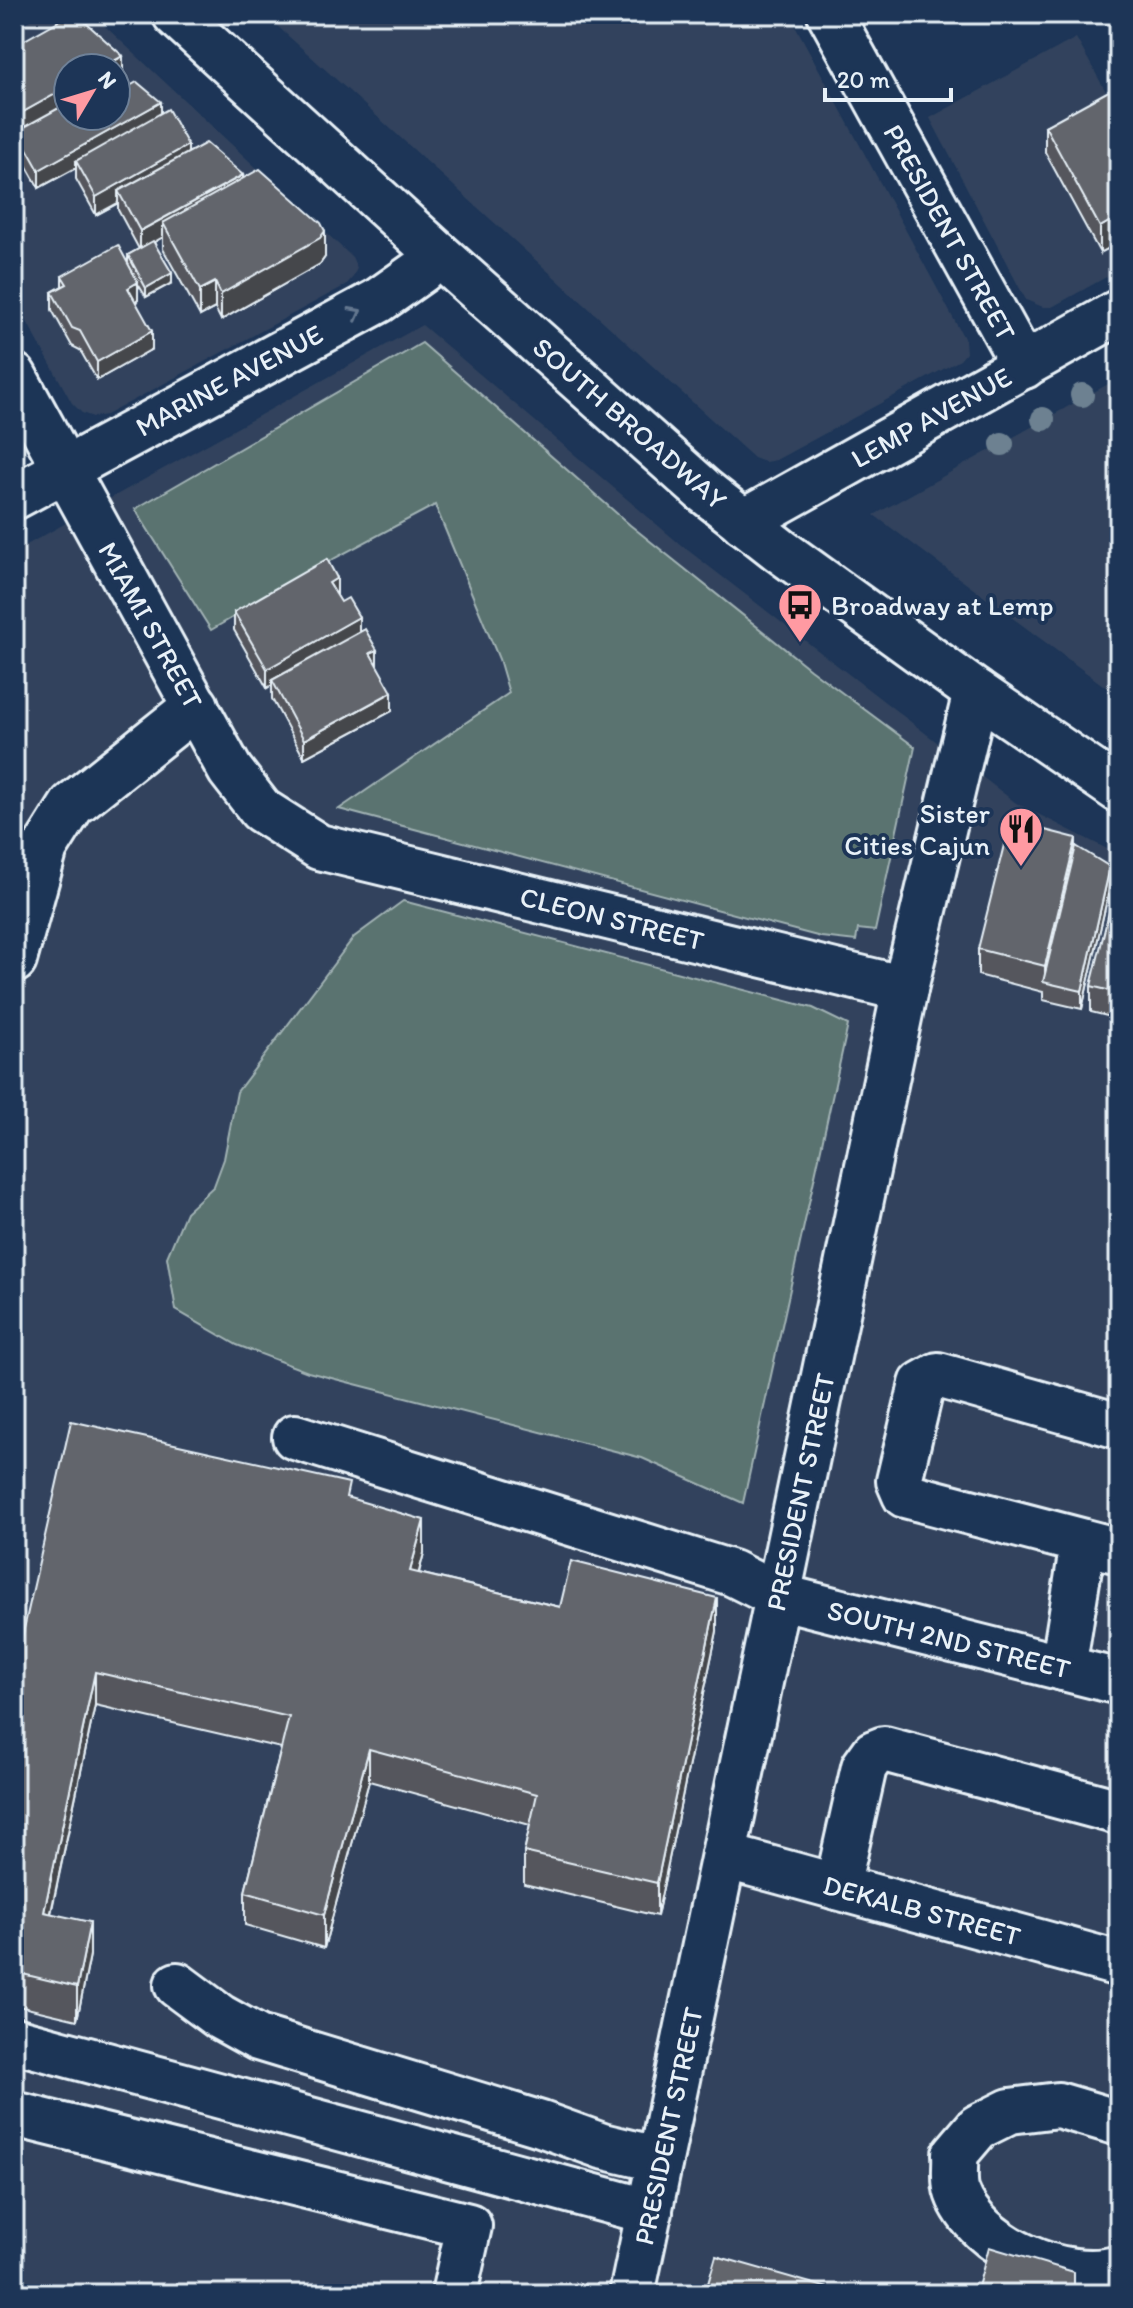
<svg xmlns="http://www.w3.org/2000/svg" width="1133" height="2308" viewBox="0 0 1133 2308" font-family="Itim,sans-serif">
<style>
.built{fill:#32435d;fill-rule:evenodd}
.green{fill:#5a736f;stroke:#a1b2b4;stroke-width:2}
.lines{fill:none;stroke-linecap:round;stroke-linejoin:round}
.minor-casing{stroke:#e8f1f8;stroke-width:50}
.major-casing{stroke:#e8f1f8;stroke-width:50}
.minor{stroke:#1d3557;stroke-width:44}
.major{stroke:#1d3557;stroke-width:44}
.tree{fill:#6d8191}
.wall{fill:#54575d;stroke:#e8f1f8;stroke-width:2}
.shaded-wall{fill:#45474c;stroke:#e8f1f8;stroke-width:2}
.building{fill:#62656c;stroke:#e8f1f8;stroke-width:2}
.oneway{stroke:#64778f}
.labels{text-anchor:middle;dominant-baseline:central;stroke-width:8;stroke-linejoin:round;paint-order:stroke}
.street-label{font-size:28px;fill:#e8f1f8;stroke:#1d3557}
.poi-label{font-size:28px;fill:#e8f1f8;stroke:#1d3557;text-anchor:start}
</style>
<rect width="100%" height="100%" fill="#1d3557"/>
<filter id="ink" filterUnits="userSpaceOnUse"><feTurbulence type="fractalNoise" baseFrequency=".0125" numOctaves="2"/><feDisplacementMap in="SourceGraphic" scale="16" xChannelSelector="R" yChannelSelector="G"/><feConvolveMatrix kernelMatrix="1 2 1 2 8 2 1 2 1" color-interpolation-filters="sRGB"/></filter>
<g filter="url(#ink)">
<!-- built -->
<g class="built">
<path d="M 41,14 L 92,14 L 352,257 L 357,268 L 353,277 L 346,285 L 106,415 L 93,417 L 82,413 L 72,403 L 14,298 L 14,29 ZM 68,68 L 116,68 L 116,116 L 68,116 Z"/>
<polygon points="264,14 547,14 553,23 569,14 789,14 965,340 966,353 960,360 776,460 765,462 754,458"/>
<polygon points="1076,38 1119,115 1119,270 1052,307 1043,307 1026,300 930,118"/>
<polygon points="422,325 681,545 1016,803 1119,855 1119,2294 14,2294 14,552"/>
<polygon points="1119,378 1119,697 874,515"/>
</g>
<!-- green -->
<g class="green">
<polygon points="422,343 630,525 810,669 915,747 875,931 858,929 856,941 821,937 339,809 509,693 499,659 435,505 335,558 211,630 135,509"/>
<polygon points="403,901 813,1008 848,1025 743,1503 642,1458 308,1372 237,1345 176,1310 167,1257 186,1212 214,1186 224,1159 237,1092 354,937"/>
</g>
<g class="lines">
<!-- minor casing -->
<g class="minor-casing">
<g id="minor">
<polyline points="830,14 1024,366"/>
<polyline points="14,376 230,770 261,810 319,847 905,989"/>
<polyline points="14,497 378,301 422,270 437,253"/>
<polyline points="743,522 1119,312"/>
<polyline points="14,960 45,848 72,805 196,706"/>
<polyline points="1119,1426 938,1375 922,1384 899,1481 905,1495 1119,1551"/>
<polyline points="295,1437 732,1573 778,1596 1119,1682"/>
<polyline points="1063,1668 1083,1543"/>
<polyline points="724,1856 1119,1964"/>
<polyline points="837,1887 864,1767 874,1753 884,1749 1119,1812"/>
<polyline points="177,1985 220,2017 258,2038 541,2124 602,2146 660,2160"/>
<polyline points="14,2040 650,2212"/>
<polyline points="14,2114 469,2226 454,2294"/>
<path d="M 1119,2123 L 1058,2105 L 1010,2111 L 978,2127 L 955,2154 C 956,2165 953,2181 957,2192 C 976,2246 1065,2285 1119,2268"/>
<polyline points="632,2294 905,989 976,692"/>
</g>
</g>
<!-- major casing -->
<g class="major-casing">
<polyline id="major" points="175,14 437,253 703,490 781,551 976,692 1119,790"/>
</g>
<!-- minor -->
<use href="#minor" class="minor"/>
<!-- major -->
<use href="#major" class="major"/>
</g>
<!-- trees -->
<g class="tree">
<circle cx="1082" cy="395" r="12"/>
<circle cx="1043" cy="419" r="12"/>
<circle cx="1002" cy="444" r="12"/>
</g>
<!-- wall -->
<g class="wall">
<polygon points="14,46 123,78 128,87 161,113 188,153 243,178 325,257 320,264 221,320 215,308 200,316 163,249 163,237 154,242 172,283 146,297 138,284 138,300 136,302 152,349 97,380 80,350 72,346 52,310 52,292 62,286 62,276 128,262 128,255 139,249 118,210 118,203 96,215 76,179 76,168 39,188 17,149"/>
<polygon points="1119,93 1100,253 1045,152 1045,126"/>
<polygon points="337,596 359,633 377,666 392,711 304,758 272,699 272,685 267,688 234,630 234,612"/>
<polygon points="1076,846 1110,886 1082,1009 1043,1000 1043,992 978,975 978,949"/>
<polygon points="1119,879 1119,1019 1091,1012 1091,986"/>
<polygon points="349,1498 424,1553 419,1573 560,1607 717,1631 657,1916 524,1884 524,1852 530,1825 369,1781 324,1948 245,1925 245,1892 281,1748 95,1705 51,1914 90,1955 77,2020 14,2005 14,1673"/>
</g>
<!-- shaded-wall -->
<g class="shaded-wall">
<polygon points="123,56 123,82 116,86 116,68 101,68"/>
<polygon points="68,87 68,113 17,131 17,142 14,143 14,117"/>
<polygon points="161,102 161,121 76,161 76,168 39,188 39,170"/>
<polygon points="188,145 188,164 118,191 118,203 96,215 96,197"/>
<polygon points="243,175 243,193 163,223 163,237 140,250 140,231"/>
<polygon points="1119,216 1119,243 1100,253 1100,227"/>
<polygon points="325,231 325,257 320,264 221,320 221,294"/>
<polygon points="172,273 172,283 146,297 146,288"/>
<polygon points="138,282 138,300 128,306 128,288"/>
<polygon points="215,282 215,308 200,316 200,290"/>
<polygon points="152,331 152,349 97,380 97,362"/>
<polygon points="337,578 337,596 329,583"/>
<polygon points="359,617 359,635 272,680 272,685 267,688 267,669"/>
<polygon points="377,650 377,668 370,653"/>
<polygon points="392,692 392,711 304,758 304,740"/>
<polygon points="1076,838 1076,864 1045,982 1045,966"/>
<polygon points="1110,867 1110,886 1082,1009 1082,991"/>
<polygon points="424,1520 424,1553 410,1604 410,1571"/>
<polygon points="717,1598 717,1631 657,1916 657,1883"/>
<polygon points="95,1672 95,1705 44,1945 44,1912"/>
<polygon points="369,1749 369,1781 324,1948 324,1915"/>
<polygon points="90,1922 90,1955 77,2020 77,1987"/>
</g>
<!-- building -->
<g class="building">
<polygon points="71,14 76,14 123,56 101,68 68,68 68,87 14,117 14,46"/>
<polygon points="120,74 128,87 137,82 161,102 39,170 17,131 68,103 68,116 116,116 116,76"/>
<polygon points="1116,87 1119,93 1119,216 1100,227 1045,126"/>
<polygon points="168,109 188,145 96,197 76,161"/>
<polygon points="206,143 243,175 140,231 118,191"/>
<polygon points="260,169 321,223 325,231 320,238 221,294 215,282 200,290 163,223"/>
<polygon points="153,241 172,273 146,288 128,255"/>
<polygon points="118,245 138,282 128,288 152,331 97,362 80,331 72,328 52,292 67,284 62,276"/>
<polygon points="327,559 337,578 329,583 341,602 348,598 359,617 267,669 234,612"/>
<polygon points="365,629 377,650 370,653 392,692 304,740 272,680"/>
<polygon points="1010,821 1076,838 1045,966 978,949"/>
<polygon points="1076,846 1110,867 1082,991 1043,982"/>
<polygon points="1117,879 1119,879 1119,993 1091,986"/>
<polygon points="71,1421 349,1483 346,1497 424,1520 410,1571 560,1607 571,1561 717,1598 657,1883 524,1852 537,1794 369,1749 324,1915 245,1892 289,1717 95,1672 44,1912 90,1922 77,1987 14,1972 14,1673"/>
<polygon points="989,2247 1074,2272 1074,2294 976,2294"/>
<polygon points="716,2256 849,2294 705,2294"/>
</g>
<!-- one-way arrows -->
<defs><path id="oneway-chevron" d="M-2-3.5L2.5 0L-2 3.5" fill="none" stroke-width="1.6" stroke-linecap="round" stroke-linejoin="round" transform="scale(2)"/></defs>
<use class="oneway" href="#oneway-chevron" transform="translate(356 313) rotate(-28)"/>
</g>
<!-- icons -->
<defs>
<g id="bus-pin" transform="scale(2.3)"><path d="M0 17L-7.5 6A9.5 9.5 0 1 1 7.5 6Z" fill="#ff9aa2" stroke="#1d3557"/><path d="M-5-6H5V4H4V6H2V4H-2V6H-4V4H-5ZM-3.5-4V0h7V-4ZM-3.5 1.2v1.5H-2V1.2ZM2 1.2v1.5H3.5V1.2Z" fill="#111"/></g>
<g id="restaurant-pin" transform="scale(2.3)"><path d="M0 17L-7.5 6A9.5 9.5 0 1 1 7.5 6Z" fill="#ff9aa2" stroke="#1d3557"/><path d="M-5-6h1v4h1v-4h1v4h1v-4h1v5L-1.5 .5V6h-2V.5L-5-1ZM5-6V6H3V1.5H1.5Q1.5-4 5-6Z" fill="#111"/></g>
</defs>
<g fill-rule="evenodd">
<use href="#bus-pin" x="800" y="605"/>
<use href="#restaurant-pin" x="1021" y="829"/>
</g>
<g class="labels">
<!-- street labels -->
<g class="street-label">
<text transform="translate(950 232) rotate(61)">PRESIDENT STREET</text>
<text transform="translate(229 380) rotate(-28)">MARINE AVENUE</text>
<text transform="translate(931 417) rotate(-29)">LEMP AVENUE</text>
<text transform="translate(630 423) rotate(41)">SOUTH BROADWAY</text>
<text transform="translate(151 625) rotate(61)">MIAMI STREET</text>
<text transform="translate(612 918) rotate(14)">CLEON STREET</text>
<text transform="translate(800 1492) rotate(-78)">PRESIDENT STREET</text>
<text transform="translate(949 1639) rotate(14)">SOUTH 2ND STREET</text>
<text transform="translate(922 1910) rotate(15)">DEKALB STREET</text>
<text transform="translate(668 2126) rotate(-78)">PRESIDENT STREET</text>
</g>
<!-- poi labels -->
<g class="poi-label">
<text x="831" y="605">Broadway at Lemp</text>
<text x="990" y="813" text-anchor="end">Sister<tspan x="990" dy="32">Cities Cajun</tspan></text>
</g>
</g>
<!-- margin -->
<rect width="1133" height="2308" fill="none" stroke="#1d3557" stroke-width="48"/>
<rect x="24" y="24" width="1085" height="2260" fill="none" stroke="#e8f1f8" stroke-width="3" filter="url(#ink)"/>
<!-- north arrow -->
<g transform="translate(92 92) rotate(52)"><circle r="38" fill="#1d3557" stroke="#6e8097" stroke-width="2"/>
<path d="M0-6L14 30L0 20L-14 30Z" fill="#ff9aa2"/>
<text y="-12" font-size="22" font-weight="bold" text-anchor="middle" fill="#e8f1f8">N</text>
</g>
<!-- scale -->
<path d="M825 88v12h126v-12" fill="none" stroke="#e8f1f8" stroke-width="4"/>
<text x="837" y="88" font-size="24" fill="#e8f1f8" stroke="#1d3557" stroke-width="6" paint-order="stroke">20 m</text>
</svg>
